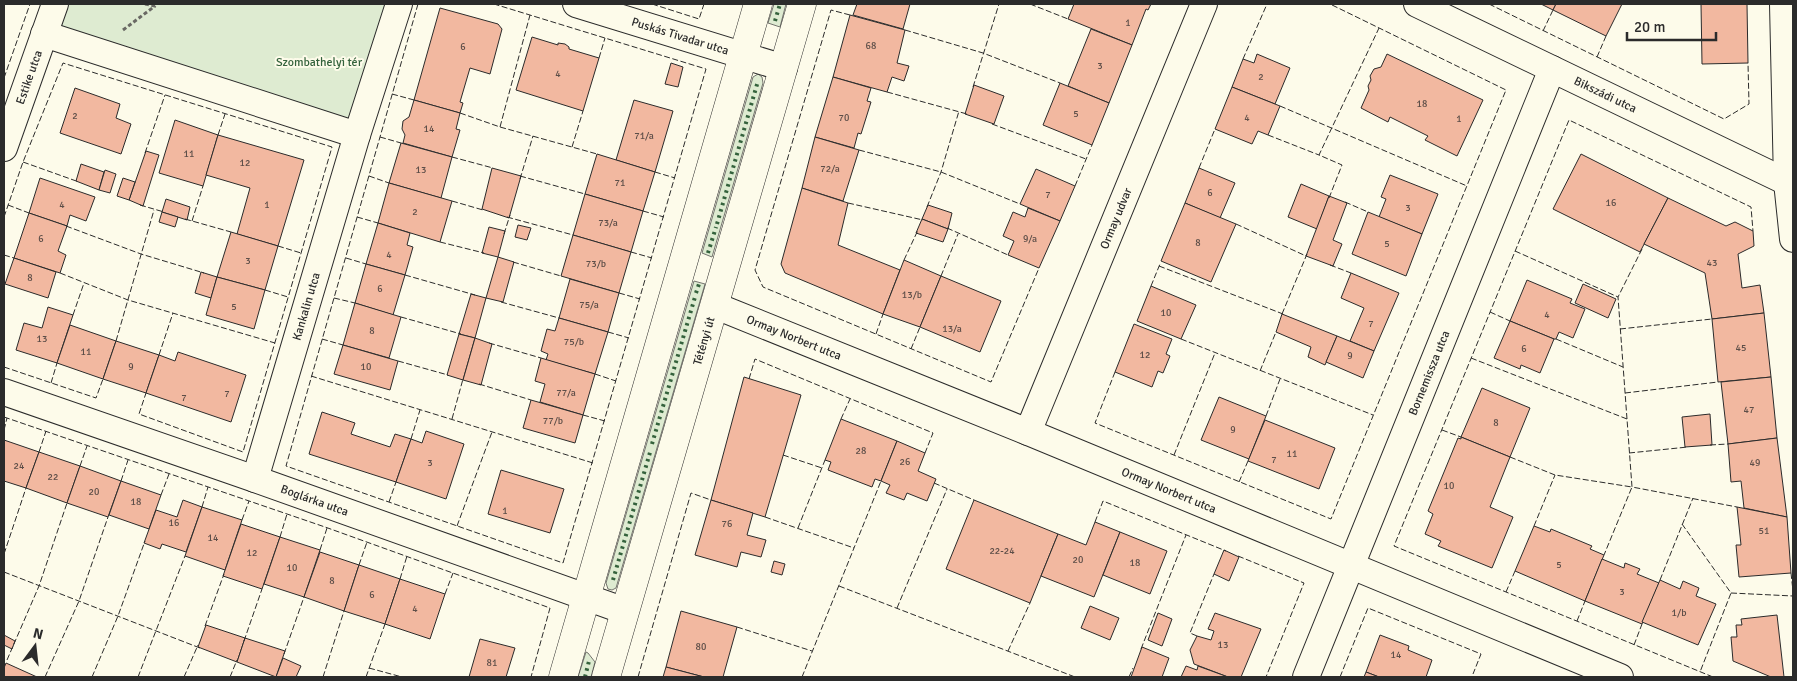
<svg xmlns="http://www.w3.org/2000/svg" width="1797" height="681" viewBox="0 0 1797 681" font-family="Signika,sans-serif">
<style>
.green{fill:#deebd1;stroke:#74746e}
.building{fill:#f2b8a0;stroke:#2b2b2b}
.lines{fill:none;stroke-linecap:round;stroke-linejoin:round}
.minor-casing{stroke:#2b2b2b;stroke-width:28}
.tertiary-casing{stroke:#2b2b2b;stroke-width:29}
.path{stroke:#6a6964;stroke-width:3;stroke-dasharray:4 2.5;stroke-linecap:butt}
.minor{stroke:#fdfbea;stroke-width:26}
.tertiary{stroke:#fdfbea;stroke-width:28}
.hedge{stroke:#34623c;stroke-width:4;stroke-dasharray:2.5 4;stroke-linecap:butt}
.fence{stroke:#2b2b2b;stroke-width:1;stroke-dasharray:6 2.5;stroke-linecap:butt}
.labels{text-anchor:middle;dominant-baseline:central;stroke-width:4;stroke-linejoin:round;paint-order:stroke}
.number-label{font-size:10px;fill:#5d4e48}
.street-label{font-size:12px;fill:#2b2b2b;stroke:#fdfbea}
.park-label{font-size:12px;fill:#34623c;stroke:#fdfbea}
</style>
<rect width="100%" height="100%" fill="#fdfbea"/>
<!-- green -->
<g class="green">
<polygon points="55,4 399,4 357,135 44,34"/>
<polygon points="774,4 786,4 780,27 768,23"/>
<polygon points="758,74 762,77 763,83 712,257 702,253 753,77"/>
<polygon points="694,281 705,284 616,588 612,590 608,589 606,583"/>
<polygon points="586,652 588,653 595,662 591,677 578,677"/>
</g>
<!-- building -->
<g class="building">
<polygon points="857,4 910,4 903,29 853,15"/>
<polygon points="1074,4 1151,4 1148,10 1146,9 1132,45 1068,19"/>
<polygon points="1541,4 1556,4 1553,10"/>
<polygon points="1556,4 1622,4 1606,36 1553,10"/>
<polygon points="1701,4 1747,4 1748,63 1702,64"/>
<polygon points="440,8 498,24 502,29 490,74 470,68 460,102 463,103 460,113 414,100"/>
<polygon points="850,15 905,30 897,63 909,66 904,81 892,77 887,92 833,77"/>
<polygon points="1091,29 1132,45 1109,103 1068,86"/>
<polygon points="532,37 558,45 558,43 565,44 569,47 569,49 599,58 583,111 516,90"/>
<polygon points="1257,54 1290,68 1275,104 1232,87 1243,59 1254,63"/>
<polygon points="1387,54 1483,100 1457,156 1425,140 1428,136 1390,117 1388,122 1361,108 1369,90 1368,86 1371,80 1370,76 1374,69 1381,67"/>
<polygon points="671,63 683,67 678,87 665,84"/>
<polygon points="833,77 871,88 867,101 871,102 861,134 858,133 854,148 815,137"/>
<polygon points="1060,83 1109,103 1092,145 1043,125"/>
<polygon points="974,85 1004,96 994,124 965,114"/>
<polygon points="1232,87 1280,106 1268,135 1258,131 1252,144 1215,129"/>
<polygon points="75,88 120,104 116,118 131,124 121,154 60,133"/>
<polygon points="414,100 460,113 456,129 460,130 452,157 403,143 405,135 402,129 403,121 409,117"/>
<polygon points="634,100 673,111 655,172 616,160"/>
<polygon points="175,120 218,135 203,186 159,173"/>
<polygon points="218,135 304,160 278,246 237,234 250,188 206,175"/>
<polygon points="815,137 859,150 843,201 802,188"/>
<polygon points="401,143 452,157 441,198 389,183"/>
<polygon points="146,151 159,155 143,206 129,200"/>
<polygon points="597,154 655,172 643,211 585,194"/>
<polygon points="1581,154 1668,198 1640,252 1553,209"/>
<polygon points="81,164 104,172 99,190 76,181"/>
<polygon points="492,168 521,176 509,218 482,209"/>
<polygon points="1199,168 1235,183 1220,218 1185,203"/>
<polygon points="1036,169 1075,186 1060,221 1020,204"/>
<polygon points="105,170 116,174 110,193 99,190"/>
<polygon points="1390,175 1438,194 1422,234 1379,217 1386,199 1381,197"/>
<polygon points="40,178 95,197 86,221 70,215 67,226 29,213"/>
<polygon points="123,178 135,182 129,200 117,196"/>
<polygon points="389,183 452,201 440,242 378,223"/>
<polygon points="1301,184 1329,196 1317,229 1288,217"/>
<polygon points="802,188 848,203 838,245 900,270 883,314 785,273 781,264"/>
<polygon points="585,194 643,211 631,252 573,235"/>
<polygon points="1329,196 1347,203 1333,240 1342,244 1333,266 1306,256"/>
<polygon points="1668,198 1726,226 1735,222 1753,231 1754,246 1738,254 1742,288 1760,285 1764,313 1712,319 1705,273 1644,244"/>
<polygon points="166,199 190,207 187,220 162,212"/>
<polygon points="1185,203 1236,224 1211,282 1161,261"/>
<polygon points="928,205 952,213 948,229 922,219"/>
<polygon points="1028,208 1060,221 1039,268 1008,255 1014,241 1003,236 1013,212 1025,217"/>
<polygon points="162,212 178,217 175,227 159,222"/>
<polygon points="1368,212 1422,234 1406,276 1352,254"/>
<polygon points="29,213 67,226 58,251 66,255 60,273 14,258"/>
<polygon points="922,219 948,229 943,242 916,233"/>
<polygon points="378,223 410,233 407,245 413,247 405,275 366,264"/>
<polygon points="518,225 531,228 527,240 515,237"/>
<polygon points="489,227 505,231 498,257 482,253"/>
<polygon points="231,232 278,246 265,290 217,277"/>
<polygon points="573,235 631,252 619,293 561,276"/>
<polygon points="498,257 514,262 503,302 486,298"/>
<polygon points="14,258 56,272 48,298 5,284"/>
<polygon points="904,260 941,276 920,327 883,314"/>
<polygon points="366,264 405,275 393,315 355,303"/>
<polygon points="201,272 217,277 211,298 195,293"/>
<polygon points="1351,273 1399,293 1374,351 1350,341 1364,308 1341,298"/>
<polygon points="941,276 1001,301 980,352 920,327"/>
<polygon points="217,277 265,290 254,329 206,315"/>
<polygon points="570,279 619,293 608,332 559,318"/>
<polygon points="1527,280 1572,299 1570,303 1585,309 1573,338 1559,332 1556,339 1554,339 1510,321"/>
<polygon points="1583,284 1616,299 1608,318 1575,303"/>
<polygon points="1151,286 1196,305 1181,339 1137,321"/>
<polygon points="471,294 486,298 475,338 459,334"/>
<polygon points="355,303 401,317 389,358 343,345"/>
<polygon points="48,307 73,315 57,363 16,350 24,323 42,328"/>
<polygon points="1764,313 1771,377 1718,382 1712,319"/>
<polygon points="1282,314 1337,336 1325,365 1308,357 1311,347 1276,332"/>
<polygon points="559,318 608,332 595,374 546,360 548,354 541,351 547,329 555,331"/>
<polygon points="1510,321 1554,339 1540,373 1521,365 1520,369 1494,358"/>
<polygon points="1134,324 1172,339 1166,354 1170,356 1163,373 1158,371 1152,387 1115,372"/>
<polygon points="70,325 116,341 103,379 57,363"/>
<polygon points="459,334 475,338 463,380 447,375"/>
<polygon points="1337,336 1374,351 1363,378 1326,362"/>
<polygon points="475,338 492,344 481,385 463,380"/>
<polygon points="116,341 159,355 146,393 103,379"/>
<polygon points="343,345 398,361 390,390 334,374"/>
<polygon points="178,352 246,375 231,422 146,393 159,355 175,361"/>
<polygon points="541,358 595,374 583,415 540,402 545,384 535,381"/>
<polygon points="744,377 801,395 765,517 711,500"/>
<polygon points="1771,377 1777,438 1728,444 1721,382"/>
<polygon points="1482,388 1530,408 1510,457 1461,437"/>
<polygon points="1219,397 1266,416 1249,459 1201,440"/>
<polygon points="531,400 583,415 575,443 523,428"/>
<polygon points="322,412 355,423 351,434 390,447 395,434 411,439 396,482 309,454"/>
<polygon points="1710,414 1712,445 1685,447 1682,417"/>
<polygon points="841,419 897,441 881,481 875,479 872,487 828,470 831,462 825,460"/>
<polygon points="1265,420 1335,448 1319,489 1248,461"/>
<polygon points="426,431 464,444 446,499 396,482 411,439 422,443"/>
<polygon points="1461,437 1510,457 1490,507 1513,517 1492,568 1438,546 1441,541 1425,534 1433,514 1428,511 1458,438 1461,439"/>
<polygon points="1777,438 1787,517 1744,508 1741,481 1731,482 1728,444"/>
<polygon points="4,440 39,452 26,488 4,481"/>
<polygon points="897,441 925,453 918,471 936,479 927,501 907,493 904,500 886,493 890,485 881,481"/>
<polygon points="39,452 80,466 67,503 26,488"/>
<polygon points="80,466 121,481 108,517 67,503"/>
<polygon points="501,470 564,489 550,533 488,514"/>
<polygon points="121,481 161,495 149,529 109,515"/>
<polygon points="183,500 202,507 186,552 162,544 160,549 144,543 156,510 177,517"/>
<polygon points="711,500 753,513 747,535 766,540 761,557 741,552 737,567 695,555"/>
<polygon points="974,500 1058,534 1030,603 946,569"/>
<polygon points="202,507 242,520 225,570 185,556"/>
<polygon points="1737,507 1787,517 1791,573 1739,577 1736,545 1741,545"/>
<polygon points="1095,522 1120,532 1094,597 1041,576 1058,534 1086,545"/>
<polygon points="241,524 280,537 262,589 223,576"/>
<polygon points="1534,526 1550,532 1551,529 1592,546 1590,549 1604,555 1585,601 1515,571"/>
<polygon points="1120,532 1167,551 1150,594 1103,575"/>
<polygon points="280,537 320,550 304,597 264,584"/>
<polygon points="1224,550 1239,557 1229,581 1214,574"/>
<polygon points="320,552 359,565 344,611 304,597"/>
<polygon points="1602,559 1624,568 1625,563 1640,569 1637,574 1659,583 1642,624 1585,601"/>
<polygon points="774,561 785,564 782,575 771,572"/>
<polygon points="359,565 400,579 385,624 344,611"/>
<polygon points="400,579 445,594 430,639 385,624"/>
<polygon points="1660,580 1680,589 1683,581 1699,588 1696,596 1716,604 1698,645 1642,622"/>
<polygon points="1090,606 1119,618 1110,640 1081,628"/>
<polygon points="681,611 737,627 723,677 704,677 666,667"/>
<polygon points="1158,613 1172,619 1162,646 1148,640"/>
<polygon points="1215,613 1261,629 1241,677 1228,677 1194,664 1190,650 1197,636 1211,640 1214,631 1208,629"/>
<polygon points="1777,615 1784,677 1771,677 1733,661 1731,637 1737,637 1736,625 1742,625 1741,619"/>
<polygon points="206,625 245,638 237,662 198,647"/>
<polygon points="4,635 15,641 12,649 4,645"/>
<polygon points="1380,635 1409,646 1408,650 1432,660 1426,677 1379,677 1366,672"/>
<polygon points="245,638 285,651 276,677 237,662"/>
<polygon points="480,639 515,648 506,677 469,677"/>
<polygon points="1142,647 1169,658 1162,677 1131,677"/>
<polygon points="283,658 301,666 296,677 276,677"/>
<polygon points="6,663 37,677 4,677 4,668"/>
<polygon points="1186,666 1197,670 1198,666 1228,677 1181,677"/>
<polygon points="666,667 704,677 663,677"/>
<polygon points="1366,672 1379,677 1364,677"/>
</g>
<g class="lines">
<!-- minor casing -->
<g class="minor-casing">
<g id="minor">
<path id="s1" d="M 576,4 L 784,68"/>
<path id="s2" d="M 1417,4 L 1793,185"/>
<polyline points="1783,4 1787,182 1793,239"/>
<polyline points="44,34 357,135"/>
<path id="s3" d="M 4,148 L 55,4"/>
<path id="s4" d="M 716,306 L 1028,432 L 1620,677"/>
<path id="s5" d="M 4,392 L 255,479 L 625,611"/>
<path id="s6" d="M 1028,432 L 1204,4"/>
<path id="s7" d="M 255,479 L 357,135 L 399,4"/>
<path id="s8" d="M 1306,677 L 1552,69"/>
</g>
</g>
<!-- tertiary casing -->
<g class="tertiary-casing">
<g id="tertiary">
<polyline points="563,677 758,4"/>
<path id="s9" d="M 606,677 L 802,4"/>
</g>
</g>
<!-- path -->
<g class="path">
<polyline points="145,4 155,6 157,4"/>
<polyline points="123,30 155,6"/>
</g>
<!-- minor -->
<use href="#minor" class="minor"/>
<!-- tertiary -->
<use href="#tertiary" class="tertiary"/>
<!-- hedge -->
<g class="hedge">
<polyline points="775,21 780,4"/>
<polyline points="717,224 758,81"/>
<polyline points="708,253 716,227"/>
<polyline points="696,293 699,284"/>
<polyline points="652,444 695,297"/>
<polyline points="613,580 651,449"/>
<polyline points="585,677 589,661"/>
</g>
<!-- fence -->
<g class="fence">
<polyline points="418,4 286,466 563,563 706,69 494,4"/>
<polyline points="652,4 699,19 704,4"/>
<polyline points="1030,4 1068,19"/>
<polyline points="1489,4 1724,119 1749,104 1748,63"/>
<polyline points="850,15 831,10 755,270 763,287 991,382 1039,268"/>
<polyline points="905,30 983,53 1060,83"/>
<polyline points="1543,31 1553,10"/>
<polyline points="1597,57 1606,36"/>
<polyline points="599,58 605,38"/>
<polyline points="1243,59 1267,4"/>
<polyline points="4,78 30,4"/>
<polyline points="973,87 999,4"/>
<polyline points="887,92 967,114"/>
<polyline points="392,94 414,100"/>
<polyline points="1280,106 1467,186"/>
<polyline points="460,113 500,127 597,154"/>
<polyline points="992,124 1086,159"/>
<polyline points="500,127 530,15"/>
<polyline points="218,135 225,114"/>
<polyline points="1268,135 1319,155"/>
<polyline points="380,137 401,143"/>
<polyline points="572,147 583,111"/>
<polyline points="859,150 941,172 1020,204"/>
<polyline points="145,153 165,95"/>
<polyline points="452,157 493,168"/>
<polyline points="23,162 79,182"/>
<polyline points="1199,168 1215,129"/>
<polyline points="655,172 675,178"/>
<polyline points="369,176 389,183"/>
<polyline points="520,176 585,194"/>
<polyline points="520,179 533,136"/>
<polyline points="1075,186 1092,145"/>
<polyline points="1329,198 1342,165 1319,155 1379,28"/>
<polyline points="452,201 483,210"/>
<polyline points="1345,202 1368,212"/>
<polyline points="848,203 923,220"/>
<polyline points="8,205 29,213"/>
<polyline points="140,205 164,212"/>
<polyline points="927,207 941,172 959,111"/>
<polyline points="643,211 664,217"/>
<polyline points="4,217 23,162 63,63 332,147 243,452 139,414 146,393"/>
<polyline points="357,217 378,223"/>
<polyline points="507,217 573,235"/>
<polyline points="185,219 231,232"/>
<polyline points="192,221 203,186"/>
<polyline points="1236,224 1306,256"/>
<polyline points="66,226 141,254 204,273"/>
<polyline points="947,228 1008,255"/>
<polyline points="504,234 510,215"/>
<polyline points="440,242 484,253"/>
<polyline points="278,246 301,253"/>
<polyline points="1642,249 1618,297 1632,487 1737,507"/>
<polyline points="1515,251 1618,297"/>
<polyline points="631,252 652,258"/>
<polyline points="4,255 14,258"/>
<polyline points="346,258 366,264"/>
<polyline points="904,260 918,230"/>
<polyline points="513,262 561,276"/>
<polyline points="1330,265 1351,273"/>
<polyline points="1159,266 1283,314"/>
<polyline points="60,273 128,300 275,343"/>
<polyline points="405,275 475,295"/>
<polyline points="941,276 958,234"/>
<polyline points="1151,286 1160,264"/>
<polyline points="265,290 288,297"/>
<polyline points="619,293 640,299"/>
<polyline points="334,298 355,303"/>
<polyline points="501,302 559,318"/>
<polyline points="1490,312 1510,321"/>
<polyline points="1282,314 1307,254"/>
<polyline points="73,315 84,283"/>
<polyline points="401,317 461,334"/>
<polyline points="1620,329 1712,319"/>
<polyline points="608,332 629,338"/>
<polyline points="876,334 883,314"/>
<polyline points="322,339 343,345"/>
<polyline points="1181,339 1373,415"/>
<polyline points="1556,339 1623,367"/>
<polyline points="116,341 154,210"/>
<polyline points="489,343 541,358"/>
<polyline points="911,349 920,327"/>
<polyline points="159,355 173,313"/>
<polyline points="1471,358 1627,419"/>
<polyline points="398,361 448,375"/>
<polyline points="4,367 96,398 103,379"/>
<polyline points="1260,371 1276,332"/>
<polyline points="1115,372 1095,423 1331,519 1506,90 1330,4"/>
<polyline points="595,374 616,381"/>
<polyline points="311,376 593,463"/>
<polyline points="749,379 755,359 933,433 925,453"/>
<polyline points="51,383 57,363"/>
<polyline points="479,384 531,400"/>
<polyline points="1625,393 1718,382"/>
<polyline points="583,415 605,421"/>
<polyline points="1266,416 1280,379"/>
<polyline points="4,417 325,527 550,608 531,677"/>
<polyline points="452,419 463,379"/>
<polyline points="841,419 850,399"/>
<polyline points="4,430 7,418"/>
<polyline points="1442,430 1461,437"/>
<polyline points="411,439 420,410"/>
<polyline points="1710,445 1728,444"/>
<polyline points="39,452 46,431"/>
<polyline points="1629,453 1688,447"/>
<polyline points="783,455 822,468"/>
<polyline points="1174,455 1215,353"/>
<polyline points="1510,457 1555,475 1632,487 1604,555"/>
<polyline points="80,466 87,446"/>
<polyline points="121,481 128,460"/>
<polyline points="1239,482 1248,461"/>
<polyline points="934,483 974,500"/>
<polyline points="161,495 169,474"/>
<polyline points="389,502 396,482"/>
<polyline points="202,507 208,487"/>
<polyline points="765,517 854,548"/>
<polyline points="242,520 249,501"/>
<polyline points="1095,522 1103,501 1226,551"/>
<polyline points="1682,524 1731,593 1700,672"/>
<polyline points="457,526 492,432"/>
<polyline points="1534,526 1555,475"/>
<polyline points="798,528 825,460"/>
<polyline points="280,537 287,514"/>
<polyline points="320,550 327,528"/>
<polyline points="4,554 26,488"/>
<polyline points="1238,556 1304,583 1266,677"/>
<polyline points="359,565 367,542"/>
<polyline points="4,572 200,648"/>
<polyline points="1791,573 1793,591"/>
<polyline points="400,579 407,556"/>
<polyline points="1660,580 1693,498"/>
<polyline points="839,586 1075,677"/>
<polyline points="1506,592 1515,571"/>
<polyline points="1731,593 1793,596"/>
<polyline points="445,594 453,573"/>
<polyline points="897,608 947,489"/>
<polyline points="1577,621 1585,601"/>
<polyline points="205,626 224,574"/>
<polyline points="737,627 812,651"/>
<polyline points="1197,636 1190,633 1214,574"/>
<polyline points="244,641 262,589"/>
<polyline points="1634,645 1642,624"/>
<polyline points="1141,649 1186,535"/>
<polyline points="1008,651 1030,603"/>
<polyline points="284,654 304,597"/>
<polyline points="7,660 39,586 67,503"/>
<polyline points="369,668 402,677"/>
<polyline points="45,677 79,601 108,517"/>
<polyline points="92,677 118,616 145,541"/>
<polyline points="138,677 185,556"/>
<polyline points="184,677 198,645"/>
<polyline points="230,677 237,660"/>
<polyline points="323,677 344,611"/>
<polyline points="366,677 385,624"/>
<polyline points="638,677 691,493 711,500"/>
<polyline points="802,677 881,481"/>
<polyline points="1129,677 1133,668"/>
<polyline points="1340,677 1368,608 1481,654 1473,674"/>
<polyline points="1713,677 1394,546 1569,120 1751,207 1753,231"/>
</g>
</g>
<g class="labels">
<!-- number labels -->
<g class="number-label">
<text x="1128" y="23">1</text>
<text x="871" y="46">68</text>
<text x="463" y="47">6</text>
<text x="1100" y="66">3</text>
<text x="558" y="74">4</text>
<text x="1261" y="77">2</text>
<text x="1422" y="104">18</text>
<text x="1076" y="114">5</text>
<text x="75" y="116">2</text>
<text x="844" y="118">70</text>
<text x="1247" y="118">4</text>
<text x="1459" y="119">1</text>
<text x="429" y="129">14</text>
<text x="644" y="136">71/a</text>
<text x="189" y="154">11</text>
<text x="245" y="163">12</text>
<text x="830" y="169">72/a</text>
<text x="421" y="170">13</text>
<text x="620" y="183">71</text>
<text x="1210" y="193">6</text>
<text x="1048" y="195">7</text>
<text x="1611" y="203">16</text>
<text x="62" y="205">4</text>
<text x="267" y="205">1</text>
<text x="1408" y="208">3</text>
<text x="415" y="212">2</text>
<text x="608" y="223">73/a</text>
<text x="41" y="239">6</text>
<text x="1030" y="239">9/a</text>
<text x="1198" y="243">8</text>
<text x="1387" y="244">5</text>
<text x="389" y="255">4</text>
<text x="248" y="261">3</text>
<text x="1712" y="263">43</text>
<text x="596" y="264">73/b</text>
<text x="30" y="278">8</text>
<text x="380" y="289">6</text>
<text x="912" y="295">13/b</text>
<text x="589" y="305">75/a</text>
<text x="234" y="307">5</text>
<text x="1166" y="313">10</text>
<text x="1547" y="315">4</text>
<text x="1371" y="324">7</text>
<text x="952" y="329">13/a</text>
<text x="372" y="331">8</text>
<text x="42" y="339">13</text>
<text x="574" y="342">75/b</text>
<text x="1741" y="348">45</text>
<text x="1524" y="349">6</text>
<text x="86" y="352">11</text>
<text x="1145" y="355">12</text>
<text x="1350" y="356">9</text>
<text x="131" y="367">9</text>
<text x="366" y="367">10</text>
<text x="566" y="393">77/a</text>
<text x="227" y="394">7</text>
<text x="184" y="398">7</text>
<text x="1749" y="410">47</text>
<text x="553" y="421">77/b</text>
<text x="1496" y="423">8</text>
<text x="1233" y="430">9</text>
<text x="861" y="451">28</text>
<text x="1292" y="454">11</text>
<text x="1274" y="460">7</text>
<text x="905" y="462">26</text>
<text x="430" y="463">3</text>
<text x="1755" y="463">49</text>
<text x="19" y="466">24</text>
<text x="53" y="477">22</text>
<text x="1449" y="486">10</text>
<text x="94" y="492">20</text>
<text x="136" y="502">18</text>
<text x="505" y="511">1</text>
<text x="174" y="523">16</text>
<text x="727" y="524">76</text>
<text x="1764" y="531">51</text>
<text x="213" y="538">14</text>
<text x="1002" y="551">22-24</text>
<text x="252" y="553">12</text>
<text x="1078" y="560">20</text>
<text x="1135" y="563">18</text>
<text x="1559" y="565">5</text>
<text x="292" y="568">10</text>
<text x="332" y="581">8</text>
<text x="1622" y="592">3</text>
<text x="372" y="595">6</text>
<text x="415" y="609">4</text>
<text x="1679" y="613">1/b</text>
<text x="1223" y="645">13</text>
<text x="701" y="647">80</text>
<text x="1396" y="655">14</text>
<text x="492" y="663">81</text>
</g>
<!-- street labels -->
<g class="street-label">
<text stroke="none"><textPath href="#s1" startOffset="109">Puskás Tivadar utca</textPath></text>
<text stroke="none"><textPath href="#s3" startOffset="75">Estike utca</textPath></text>
<text stroke="none"><textPath href="#s2" startOffset="209">Bikszádi utca</textPath></text>
<text stroke="none"><textPath href="#s6" startOffset="231">Ormay udvar</textPath></text>
<text stroke="none"><textPath href="#s7" startOffset="180">Kankalin utca</textPath></text>
<text stroke="none"><textPath href="#s4" startOffset="84">Ormay Norbert utca</textPath></text>
<text stroke="none"><textPath href="#s9" startOffset="350">Tétényi út</textPath></text>
<text stroke="none"><textPath href="#s8" startOffset="328">Bornemissza utca</textPath></text>
<text stroke="none"><textPath href="#s4" startOffset="489">Ormay Norbert utca</textPath></text>
<text stroke="none"><textPath href="#s5" startOffset="329">Boglárka utca</textPath></text>
</g>
<!-- park labels -->
<g class="park-label">
<text x="319" y="62">Szombathelyi tér</text>
</g>
</g>
<!-- border -->
<rect width="1797" height="681" fill="none" stroke="#2b2b2b" stroke-width="10"/>
<!-- north arrow -->
<g transform="translate(35 646) rotate(15)" stroke="#fdfbea" stroke-width="4" paint-order="stroke">
<path d="M0-4L9 19L0 12L-9 19Z" fill="#2b2b2b"/>
<text y="-8" font-size="14" font-weight="bold" text-anchor="middle" fill="#2b2b2b">N</text>
</g>
<!-- scale -->
<path d="M1627 32v8h89v-8" fill="none" stroke="#2b2b2b" stroke-width="2.5"/>
<text x="1634" y="32" font-size="15" fill="#2b2b2b" stroke="#fdfbea" stroke-width="4" paint-order="stroke">20 m</text>
</svg>
